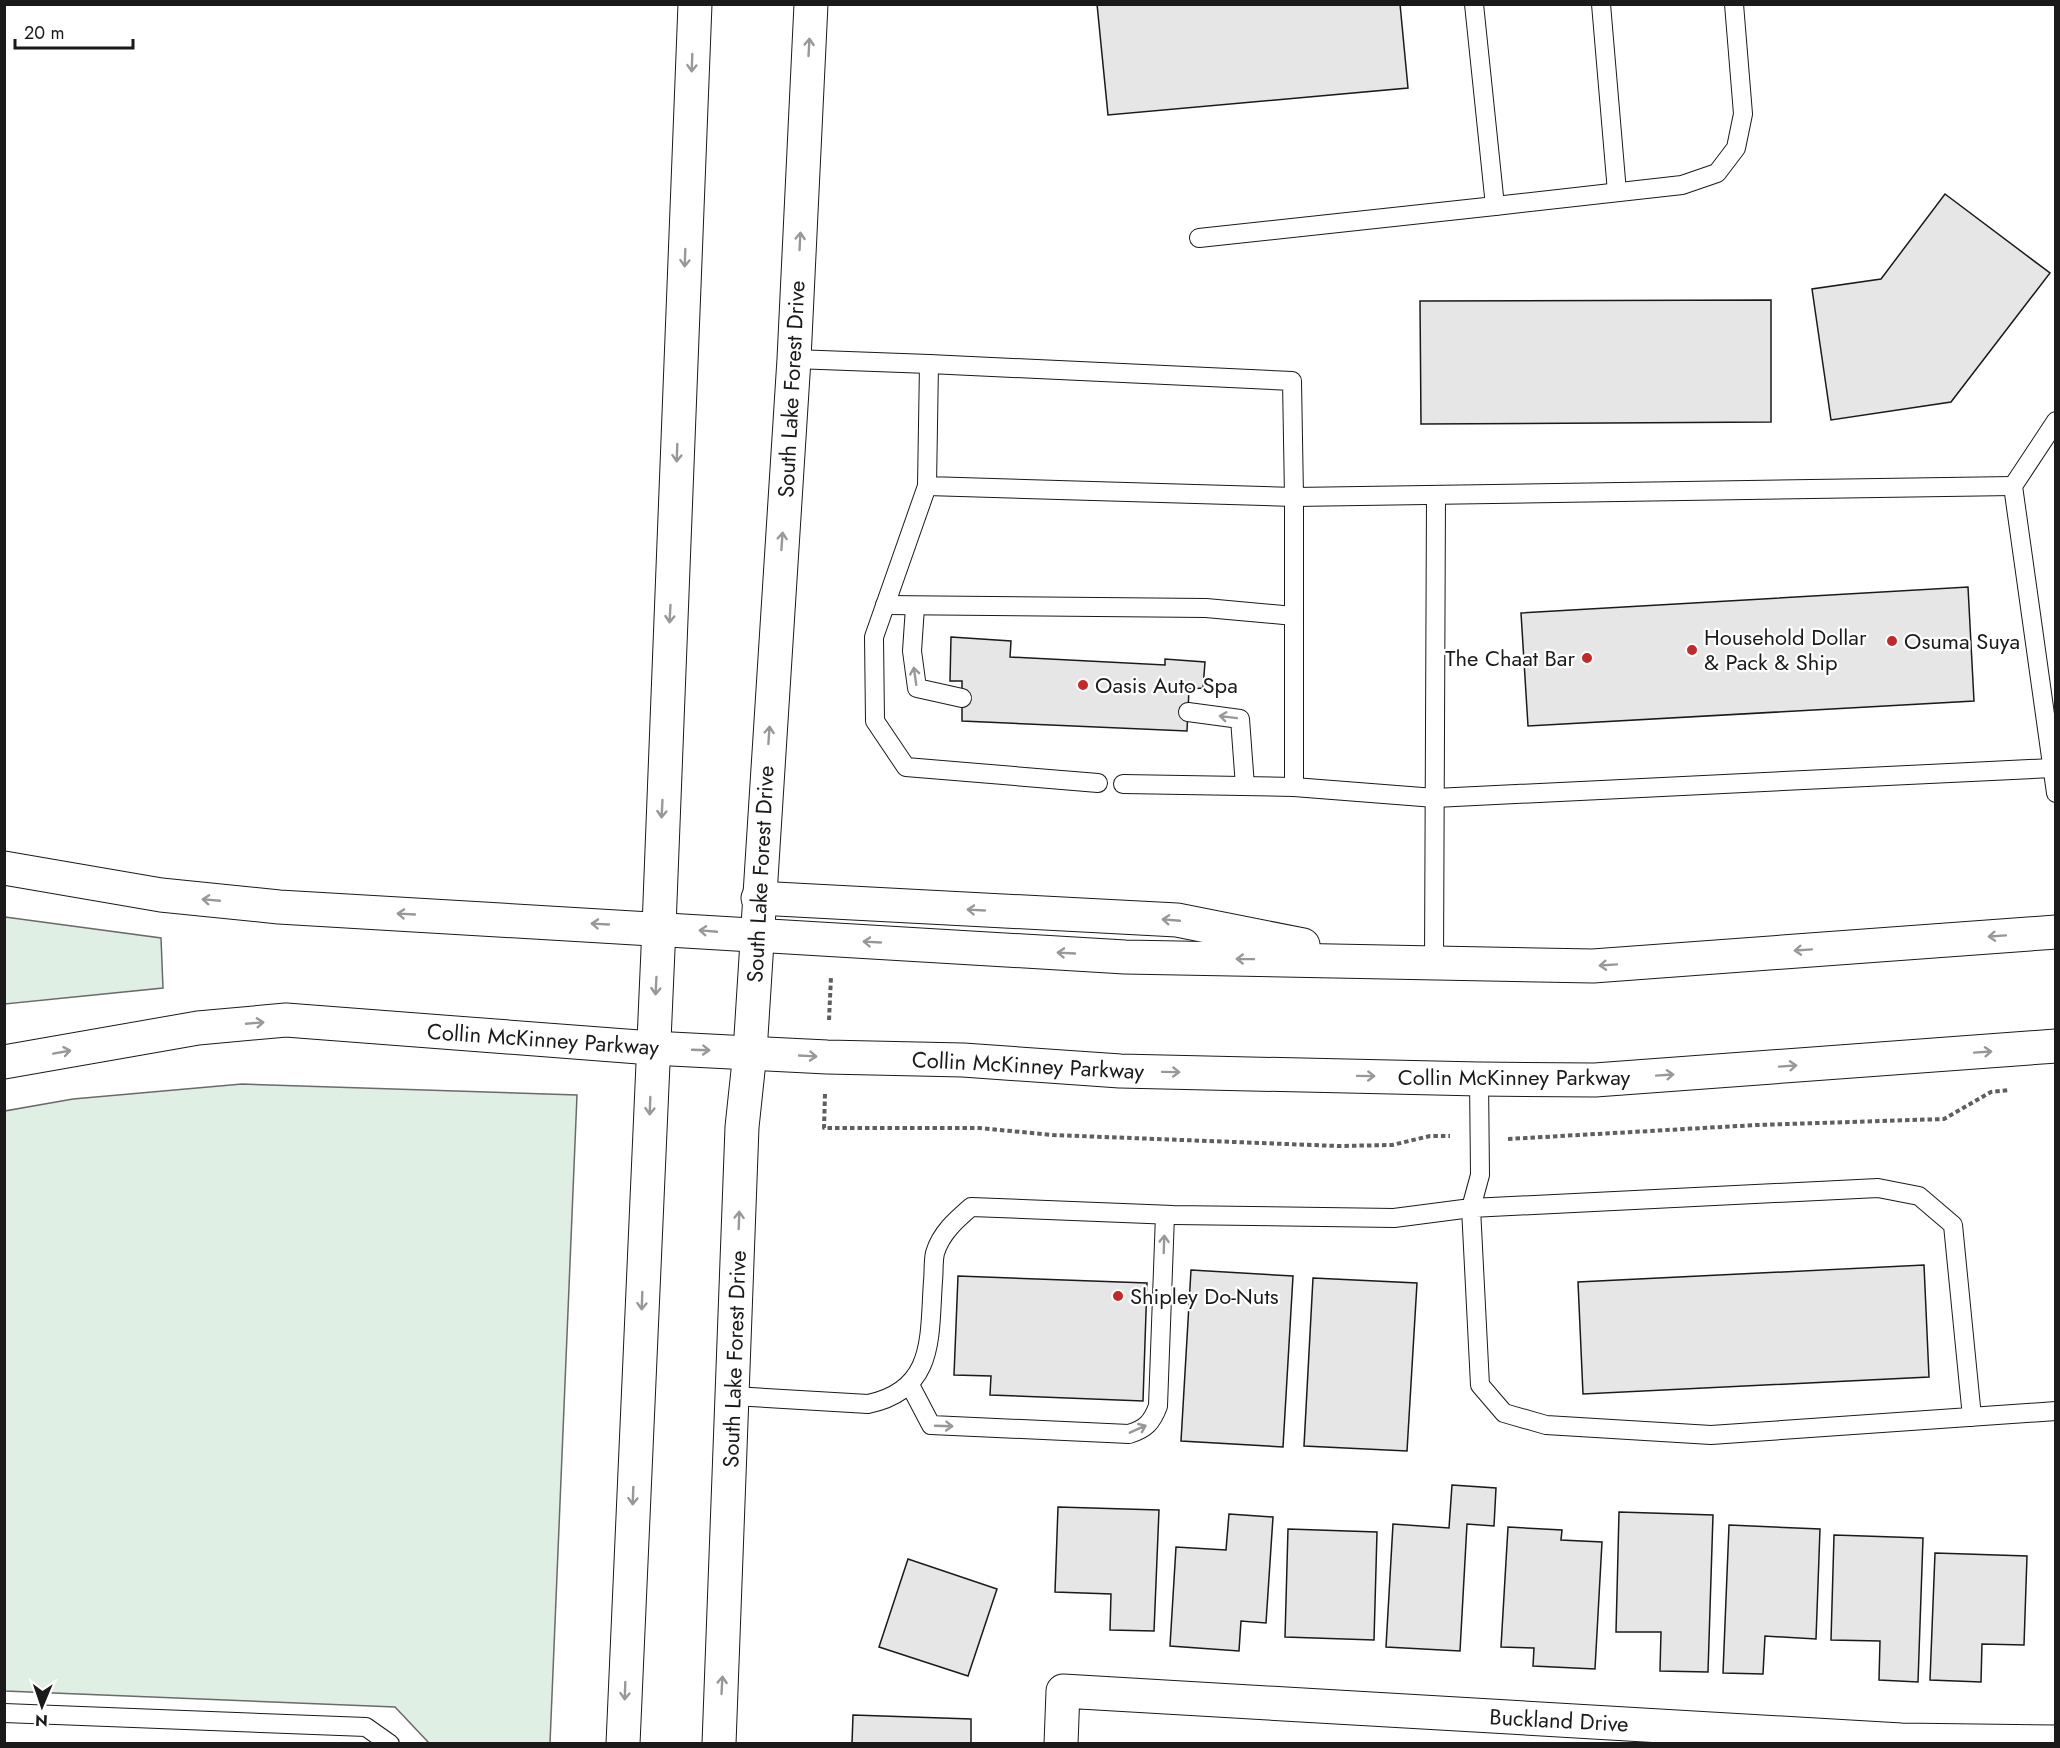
<svg xmlns="http://www.w3.org/2000/svg" width="2060" height="1748" viewBox="0 0 2060 1748" font-family="Jost,sans-serif">
<style>
.green{fill:#e0efe3;stroke:#6a6a6a;stroke-width:1.5}
.building{fill:#e6e6e6;stroke:#1a1a1a;stroke-width:1.5}
.lines{fill:none;stroke-linecap:round;stroke-linejoin:round}
.lane-casing{stroke:#1a1a1a;stroke-width:20}
.street-casing{stroke:#1a1a1a;stroke-width:35}
.secondary-casing{stroke:#1a1a1a;stroke-width:35}
.path{stroke:#5f5f5f;stroke-width:4;stroke-dasharray:4.5 3;stroke-linecap:butt}
.lane{stroke:#fff;stroke-width:18}
.street{stroke:#fff;stroke-width:33}
.secondary{stroke:#fff;stroke-width:33}
.oneway{stroke:#989898}
.poi-dot{fill:#c62828;stroke:#fff;stroke-width:2}
.labels{text-anchor:middle;dominant-baseline:central;stroke-width:4.5;stroke-linejoin:round;paint-order:stroke}
.street-label{font-size:22px;fill:#1a1a1a;stroke:#fff}
.poi-label{font-size:22px;fill:#1a1a1a;stroke:#fff;text-anchor:start}
</style>
<rect width="100%" height="100%" fill="#fff"/>
<!-- green -->
<g class="green">
<polygon points="5,917 161,938 163,988 5,1004"/>
<polygon points="242,1084 577,1095 550,1743 429,1743 395,1707 5,1691 5,1111 73,1099"/>
</g>
<!-- building -->
<g class="building">
<polygon points="1097,4 1400,4 1408,88 1108,115"/>
<polygon points="1945,194 2050,273 1951,402 1831,420 1812,289 1881,279"/>
<polygon points="1771,300 1771,422 1421,424 1420,301"/>
<polygon points="1968,587 1974,701 1528,726 1521,613"/>
<polygon points="951,637 1011,641 1010,657 1165,665 1165,659 1205,662 1203,688 1189,689 1187,731 962,721 962,681 950,681"/>
<polygon points="1924,1265 1929,1377 1583,1394 1578,1282"/>
<polygon points="1191,1270 1293,1276 1283,1447 1181,1441"/>
<polygon points="958,1276 1147,1283 1143,1401 990,1395 991,1376 954,1375"/>
<polygon points="1313,1278 1417,1283 1407,1451 1304,1446"/>
<polygon points="1452,1485 1496,1488 1494,1526 1467,1524 1460,1651 1386,1647 1393,1524 1449,1528"/>
<polygon points="1058,1507 1159,1510 1154,1631 1110,1630 1111,1594 1055,1592"/>
<polygon points="1619,1512 1713,1515 1708,1672 1660,1671 1661,1632 1616,1632"/>
<polygon points="1229,1514 1273,1517 1266,1623 1241,1621 1239,1651 1170,1646 1176,1547 1226,1550"/>
<polygon points="1729,1525 1820,1529 1816,1639 1765,1636 1763,1674 1723,1673"/>
<polygon points="1508,1527 1562,1530 1561,1540 1602,1542 1595,1669 1533,1666 1534,1648 1501,1647"/>
<polygon points="1288,1529 1377,1532 1374,1640 1285,1637"/>
<polygon points="1834,1535 1923,1538 1918,1682 1879,1680 1880,1641 1831,1640"/>
<polygon points="1935,1553 2027,1556 2024,1645 1982,1644 1981,1682 1930,1680"/>
<polygon points="908,1559 997,1589 968,1676 879,1647"/>
<polygon points="853,1715 971,1719 971,1744 852,1744"/>
</g>
<g class="lines">
<!-- lane casing -->
<g class="lane-casing">
<g id="lane">
<polyline points="1601,4 1617,192"/>
<polyline points="1495,206 1682,185 1717,173 1736,148 1743,114 1734,4"/>
<polyline points="1199,238 1495,206 1474,4"/>
<polyline points="794,359 929,364 927,486 1294,497 1294,787 1435,798 2052,768"/>
<polyline points="929,364 1292,381 1294,497 2013,486"/>
<polyline points="2056,421 2013,486 2056,793"/>
<polyline points="927,486 874,637 875,721 906,767 1098,783"/>
<polyline points="885,605 1206,608 1294,616"/>
<polyline points="915,607 912,651 917,688 962,698"/>
<polyline points="1188,712 1240,719 1245,786"/>
<polyline points="1123,784 1294,787"/>
<polyline points="1434,963 1436,495"/>
<path d="M 910,1385 L 931,1425 L 1129,1434 C 1146,1429 1152,1422 1158,1406 L 1165,1215"/>
<path d="M 733,1396 L 868,1404 C 936,1390 929,1336 933,1281 C 934,1272 933,1262 935,1253 C 941,1233 956,1220 971,1207 L 1173,1215 L 1394,1218 L 1471,1208 L 1480,1175 L 1479,1079"/>
<polyline points="1972,1417 1953,1225 1919,1196 1878,1188 1471,1208 1480,1385 1504,1413 1546,1425 1711,1435 2056,1411"/>
<polyline points="4,1713 366,1727 390,1744"/>
</g>
</g>
<!-- street casing -->
<g class="street-casing">
<polyline id="street" points="1061,1744 1063,1691 1901,1740 2056,1742"/>
</g>
<!-- secondary casing -->
<g class="secondary-casing">
<g id="secondary">
<polyline points="4,868 161,895 279,907 1125,957 1593,966 2056,932"/>
<polyline points="758,898 1177,920 1303,945"/>
<polyline points="4,1062 198,1028 286,1020 652,1048 827,1057 963,1060 1120,1071 1479,1079 1595,1080 2056,1046"/>
<polyline points="623,1744 659,927 695,4"/>
<polyline points="719,1744 742,1127 750,1052 794,359 811,4"/>
</g>
</g>
<!-- path -->
<g class="path">
<polyline points="829,1020 831,977"/>
<polyline points="825,1094 824,1128 979,1128 1053,1135 1338,1146 1392,1145 1430,1136 1450,1136"/>
<polyline points="1508,1139 1756,1125 1944,1119 1991,1092 2009,1090"/>
</g>
<!-- lane -->
<use href="#lane" class="lane"/>
<!-- street -->
<use href="#street" class="street"/>
<!-- secondary -->
<use href="#secondary" class="secondary"/>
</g>
<!-- one-way arrows -->
<defs><path id="oneway-shaft" d="M-6 0H5M1.5-3L5.5 0L1.5 3" fill="none" stroke-width="1.6" stroke-linecap="round" stroke-linejoin="round" transform="scale(1.5)"/></defs>
<g class="oneway">
<use href="#oneway-shaft" transform="translate(809 47) rotate(-87)"/>
<use href="#oneway-shaft" transform="translate(692 63) rotate(92)"/>
<use href="#oneway-shaft" transform="translate(800 241) rotate(-87)"/>
<use href="#oneway-shaft" transform="translate(685 258) rotate(92)"/>
<use href="#oneway-shaft" transform="translate(677 453) rotate(92)"/>
<use href="#oneway-shaft" transform="translate(782 541) rotate(-86)"/>
<use href="#oneway-shaft" transform="translate(670 614) rotate(93)"/>
<use href="#oneway-shaft" transform="translate(915 676) rotate(-98)"/>
<use href="#oneway-shaft" transform="translate(1228 717) rotate(-173)"/>
<use href="#oneway-shaft" transform="translate(769 735) rotate(-86)"/>
<use href="#oneway-shaft" transform="translate(662 809) rotate(93)"/>
<use href="#oneway-shaft" transform="translate(211 900) rotate(-175)"/>
<use href="#oneway-shaft" transform="translate(976 910) rotate(-177)"/>
<use href="#oneway-shaft" transform="translate(406 914) rotate(-177)"/>
<use href="#oneway-shaft" transform="translate(1171 920) rotate(-175)"/>
<use href="#oneway-shaft" transform="translate(600 924) rotate(-177)"/>
<use href="#oneway-shaft" transform="translate(708 931) rotate(-175)"/>
<use href="#oneway-shaft" transform="translate(1997 936) rotate(176)"/>
<use href="#oneway-shaft" transform="translate(872 942) rotate(-177)"/>
<use href="#oneway-shaft" transform="translate(1803 950) rotate(176)"/>
<use href="#oneway-shaft" transform="translate(1066 953) rotate(-177)"/>
<use href="#oneway-shaft" transform="translate(1245 959) rotate(-179)"/>
<use href="#oneway-shaft" transform="translate(1608 965) rotate(176)"/>
<use href="#oneway-shaft" transform="translate(656 986) rotate(93)"/>
<use href="#oneway-shaft" transform="translate(255 1023) rotate(-5)"/>
<use href="#oneway-shaft" transform="translate(701 1050) rotate(2)"/>
<use href="#oneway-shaft" transform="translate(62 1052) rotate(-10)"/>
<use href="#oneway-shaft" transform="translate(1983 1052) rotate(-4)"/>
<use href="#oneway-shaft" transform="translate(808 1056) rotate(3)"/>
<use href="#oneway-shaft" transform="translate(1788 1066) rotate(-4)"/>
<use href="#oneway-shaft" transform="translate(1171 1072) rotate(1)"/>
<use href="#oneway-shaft" transform="translate(1665 1075) rotate(-4)"/>
<use href="#oneway-shaft" transform="translate(1366 1076) rotate(1)"/>
<use href="#oneway-shaft" transform="translate(650 1106) rotate(92)"/>
<use href="#oneway-shaft" transform="translate(739 1220) rotate(-88)"/>
<use href="#oneway-shaft" transform="translate(1164 1244) rotate(-88)"/>
<use href="#oneway-shaft" transform="translate(642 1301) rotate(92)"/>
<use href="#oneway-shaft" transform="translate(944 1426) rotate(2)"/>
<use href="#oneway-shaft" transform="translate(1138 1429) rotate(-24)"/>
<use href="#oneway-shaft" transform="translate(633 1496) rotate(92)"/>
<use href="#oneway-shaft" transform="translate(722 1685) rotate(-87)"/>
<use href="#oneway-shaft" transform="translate(625 1691) rotate(92)"/>
</g>
<!-- markers -->
<g class="poi-dot">
<circle cx="1892" cy="641" r="6"/>
<circle cx="1692" cy="650" r="6"/>
<circle cx="1587" cy="658" r="6"/>
<circle cx="1083" cy="685" r="6"/>
<circle cx="1118" cy="1296" r="6"/>
</g>
<g class="labels">
<!-- street labels -->
<g class="street-label">
<text transform="translate(791 389) rotate(-87)">South Lake Forest Drive</text>
<text transform="translate(760 874) rotate(-87)">South Lake Forest Drive</text>
<text transform="translate(543 1039) rotate(4)">Collin McKinney Parkway</text>
<text transform="translate(1028 1065) rotate(3)">Collin McKinney Parkway</text>
<text x="1514" y="1077">Collin McKinney Parkway</text>
<text transform="translate(734 1359) rotate(-88)">South Lake Forest Drive</text>
<text transform="translate(1559 1720) rotate(3)">Buckland Drive</text>
</g>
<!-- poi labels -->
<g class="poi-label">
<text x="1704" y="637">Household Dollar<tspan x="1704" dy="25">&amp; Pack &amp; Ship</tspan></text>
<text x="1904" y="641">Osuma Suya</text>
<text x="1575" y="658" text-anchor="end">The Chaat Bar</text>
<text x="1095" y="685">Oasis Auto Spa</text>
<text x="1130" y="1296">Shipley Do-Nuts</text>
</g>
</g>
<!-- border -->
<rect width="2060" height="1748" fill="none" stroke="#1a1a1a" stroke-width="12"/>
<!-- north arrow -->
<g transform="translate(42 1706) rotate(182)" stroke="#ffffff" stroke-width="4.5" paint-order="stroke">
<path d="M0-4.5L10 22L0 15L-10 22Z" fill="#1a1a1a"/>
<text y="-9" font-size="16" font-weight="bold" text-anchor="middle" fill="#1a1a1a">N</text>
</g>
<!-- scale -->
<path d="M15 39v9h118v-9" fill="none" stroke="#1a1a1a" stroke-width="3"/>
<text x="24" y="39" font-size="18" fill="#1a1a1a" stroke="#ffffff" stroke-width="4.5" paint-order="stroke">20 m</text>
</svg>
